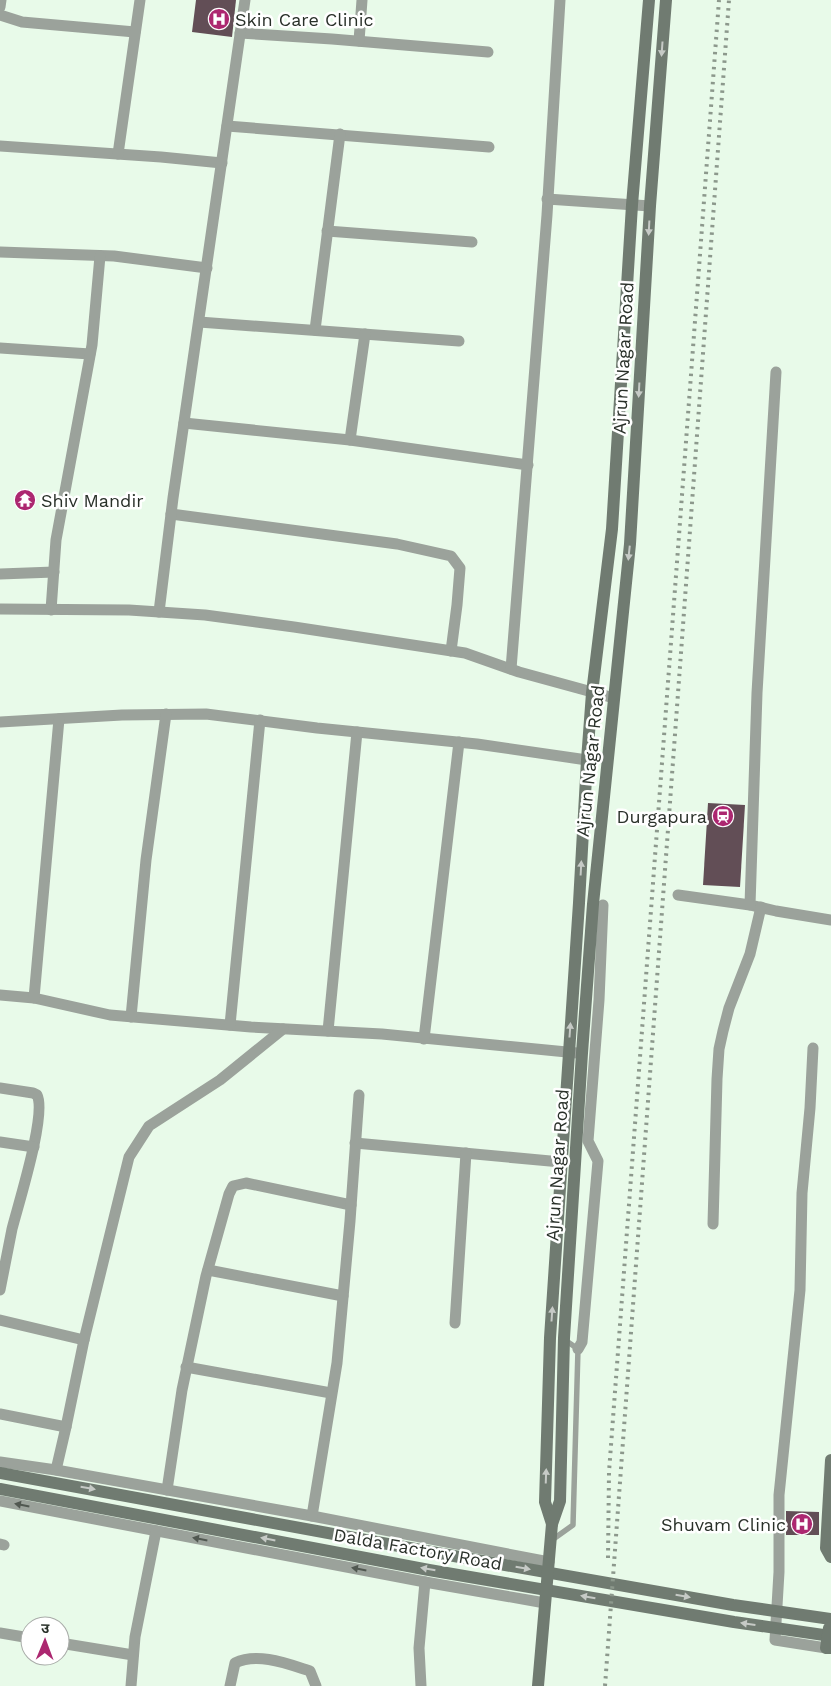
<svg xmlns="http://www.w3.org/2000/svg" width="831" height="1686" viewBox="0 0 831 1686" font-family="'Work Sans','Noto Sans Devanagari',sans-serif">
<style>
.building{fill:#624e56}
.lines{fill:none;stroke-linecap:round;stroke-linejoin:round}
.lane{stroke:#9ba29b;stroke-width:5.5}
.street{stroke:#9ba29b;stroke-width:11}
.secondary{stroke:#707b71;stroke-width:12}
.rail{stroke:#8c988c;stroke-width:4;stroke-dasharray:2.5 5;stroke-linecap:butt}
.oneway{fill:#c6cac6}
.oneway2{fill:#515851}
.labels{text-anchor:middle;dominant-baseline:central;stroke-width:5;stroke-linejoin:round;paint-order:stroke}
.poi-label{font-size:18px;fill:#293029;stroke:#fff;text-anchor:start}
.street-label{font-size:18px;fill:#293029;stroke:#fff}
</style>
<rect width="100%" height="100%" fill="#e8fae9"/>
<!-- building -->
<g class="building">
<polygon points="196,0 236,0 232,37 192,32"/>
<polygon points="708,803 745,805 740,887 703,885"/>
<polygon points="786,1511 819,1512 819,1535 786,1535"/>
</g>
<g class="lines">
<!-- lane -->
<polyline class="lane" points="552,1540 573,1525 578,1349 565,1340"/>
<!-- street -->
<g class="street">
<polyline points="0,7 1,0"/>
<polyline points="0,15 22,22 135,32"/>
<polyline points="240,33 332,39 488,52"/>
<polyline points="359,41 362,0"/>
<polyline points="227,126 489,147"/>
<polyline points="0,146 161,157 222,163"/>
<polyline points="118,154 140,0"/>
<polyline points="547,199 650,206"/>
<polyline points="327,231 472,242"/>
<polyline points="0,252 114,256 207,268"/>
<polyline points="199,322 459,341"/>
<polyline points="315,330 340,134"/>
<polyline points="0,348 90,354"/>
<polyline points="776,372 757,693 750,905 776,911 831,920"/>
<polyline points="184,423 350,440 528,465"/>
<polyline points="350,440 365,334"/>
<polyline points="171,514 397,544 451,556 460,568 457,605 451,651"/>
<polyline points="0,574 54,572"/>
<polyline points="0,609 129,610 205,615 294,627 465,653 519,672 614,698"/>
<polyline points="51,610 56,540 92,345 100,256"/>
<polyline points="159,612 173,498 245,0"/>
<polyline points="511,669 547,215 560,0"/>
<polyline points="0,722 122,715 206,714 317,728 477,744 587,760"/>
<polyline points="678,895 750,905"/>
<polyline points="0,995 34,998 110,1015 251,1027 382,1034 577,1053"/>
<polyline points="34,998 59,719"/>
<polyline points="131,1017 146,860 166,714"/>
<polyline points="230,1025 260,720"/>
<polyline points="328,1031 357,732"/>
<polyline points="424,1039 459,742"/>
<polyline points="813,1048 810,1108 802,1193 800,1290 779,1495 779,1572 775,1640 826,1648"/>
<path d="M 0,1088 L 33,1093 L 37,1095 C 47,1114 18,1205 12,1229 C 8,1249 4,1270 0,1290"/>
<polyline points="0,1142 34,1147"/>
<polyline points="355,1143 561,1162"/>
<polyline points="713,1224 717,1079 719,1049 723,1031 729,1008 750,954 761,907"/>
<polyline points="208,1270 343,1296"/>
<polyline points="0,1320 84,1340"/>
<polyline points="455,1323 466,1153"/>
<polyline points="578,1349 582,1342 598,1161 588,1141 599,1000 603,905"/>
<polyline points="186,1367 331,1393"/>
<polyline points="0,1414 66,1427"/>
<polyline points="0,1462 56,1470 312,1516 549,1562"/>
<polyline points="56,1470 66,1427 84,1340 129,1157 149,1126 220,1080 283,1029"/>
<polyline points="167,1490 182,1390 206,1276 229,1194 233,1186 246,1183 351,1205"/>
<polyline points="0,1501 425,1582 545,1603"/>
<polyline points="312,1516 337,1363 350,1221 359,1095"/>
<polyline points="0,1544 4,1545"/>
<polyline points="0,1633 30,1638"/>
<polyline points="60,1643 133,1655"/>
<polyline points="131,1686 135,1637 156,1531"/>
<path d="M 230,1686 L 235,1663 C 258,1652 288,1664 310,1671 L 316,1686"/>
<polyline points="421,1686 419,1648 425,1582"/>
</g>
<!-- secondary -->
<g class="secondary">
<polyline points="831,1460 826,1548 831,1557"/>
<polyline points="0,1473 437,1553 733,1605 831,1619"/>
<polyline points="0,1489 429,1570 734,1622 831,1636"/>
<polyline points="552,1524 545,1502 550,1338 579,903 587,760 592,693 612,529 632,205 649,0"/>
<polyline points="829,1628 826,1648 831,1648"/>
<polyline points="538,1686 552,1524 560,1501 564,1338 582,1053 593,904 630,544 650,206 666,0"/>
</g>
<!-- rail -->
<g class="rail">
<polyline points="608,1558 609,1472 719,0"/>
<polyline points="605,1686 729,0"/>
</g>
</g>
<!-- one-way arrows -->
<defs><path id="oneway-solid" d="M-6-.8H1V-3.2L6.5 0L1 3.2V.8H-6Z" transform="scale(1.25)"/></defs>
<g class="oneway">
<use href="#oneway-solid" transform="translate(662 49) rotate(94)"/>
<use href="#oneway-solid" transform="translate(649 228) rotate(93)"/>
<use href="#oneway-solid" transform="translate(639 390) rotate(93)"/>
<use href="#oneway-solid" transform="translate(629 553) rotate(96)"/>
<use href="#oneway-solid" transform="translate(581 868) rotate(-87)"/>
<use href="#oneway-solid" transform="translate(570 1030) rotate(-86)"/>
<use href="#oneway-solid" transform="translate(552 1314) rotate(-86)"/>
<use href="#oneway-solid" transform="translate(546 1476) rotate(-88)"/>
<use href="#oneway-solid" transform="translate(88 1488) rotate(10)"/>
<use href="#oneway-solid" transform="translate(268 1539) rotate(-169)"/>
<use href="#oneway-solid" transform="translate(523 1568) rotate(10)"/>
<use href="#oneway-solid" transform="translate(428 1569) rotate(-170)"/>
<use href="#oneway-solid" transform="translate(683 1596) rotate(10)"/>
<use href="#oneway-solid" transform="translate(588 1597) rotate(-170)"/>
<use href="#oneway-solid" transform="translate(748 1624) rotate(-172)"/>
</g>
<g class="oneway2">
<use href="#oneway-solid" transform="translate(22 1505) rotate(-169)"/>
<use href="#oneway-solid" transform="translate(200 1539) rotate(-169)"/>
<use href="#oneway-solid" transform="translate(359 1569) rotate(-169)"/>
</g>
<!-- icons -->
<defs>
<g id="hospital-disc" transform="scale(1.125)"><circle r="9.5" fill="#ac2770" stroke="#fff"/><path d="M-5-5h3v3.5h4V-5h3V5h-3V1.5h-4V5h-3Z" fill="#fff"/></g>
<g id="temple-disc" transform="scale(1.125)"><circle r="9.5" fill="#ac2770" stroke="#fff"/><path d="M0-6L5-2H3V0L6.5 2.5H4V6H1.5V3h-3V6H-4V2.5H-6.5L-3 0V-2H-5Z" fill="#fff"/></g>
<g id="station-disc" transform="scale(1.125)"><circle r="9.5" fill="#ac2770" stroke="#fff"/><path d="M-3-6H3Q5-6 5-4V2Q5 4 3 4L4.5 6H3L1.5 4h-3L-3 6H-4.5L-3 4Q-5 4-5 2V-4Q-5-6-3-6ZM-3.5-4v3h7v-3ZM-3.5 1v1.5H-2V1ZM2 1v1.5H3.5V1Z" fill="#fff"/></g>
</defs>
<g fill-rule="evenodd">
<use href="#hospital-disc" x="219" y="19"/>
<use href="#temple-disc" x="25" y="500"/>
<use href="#station-disc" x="723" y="816"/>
<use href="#hospital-disc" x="802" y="1524"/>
</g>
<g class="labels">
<!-- poi labels -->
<g class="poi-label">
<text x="235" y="19">Skin Care Clinic</text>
<text x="41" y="500">Shiv Mandir</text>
<text x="707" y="816" text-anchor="end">Durgapura</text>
<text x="786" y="1524" text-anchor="end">Shuvam Clinic</text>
</g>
<!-- street labels -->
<g class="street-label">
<text transform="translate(623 358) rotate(-87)">Ajrun Nagar Road</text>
<text transform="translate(590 761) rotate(-84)">Ajrun Nagar Road</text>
<text transform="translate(557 1165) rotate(-86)">Ajrun Nagar Road</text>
<text transform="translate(418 1549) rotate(10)">Dalda Factory Road</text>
</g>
</g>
<!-- north arrow -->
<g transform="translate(45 1641) rotate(1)"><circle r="24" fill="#ffffff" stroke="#a9aca9"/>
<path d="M0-4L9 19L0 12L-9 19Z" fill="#ac2770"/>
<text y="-8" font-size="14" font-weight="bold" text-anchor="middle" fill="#293029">उ</text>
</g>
</svg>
